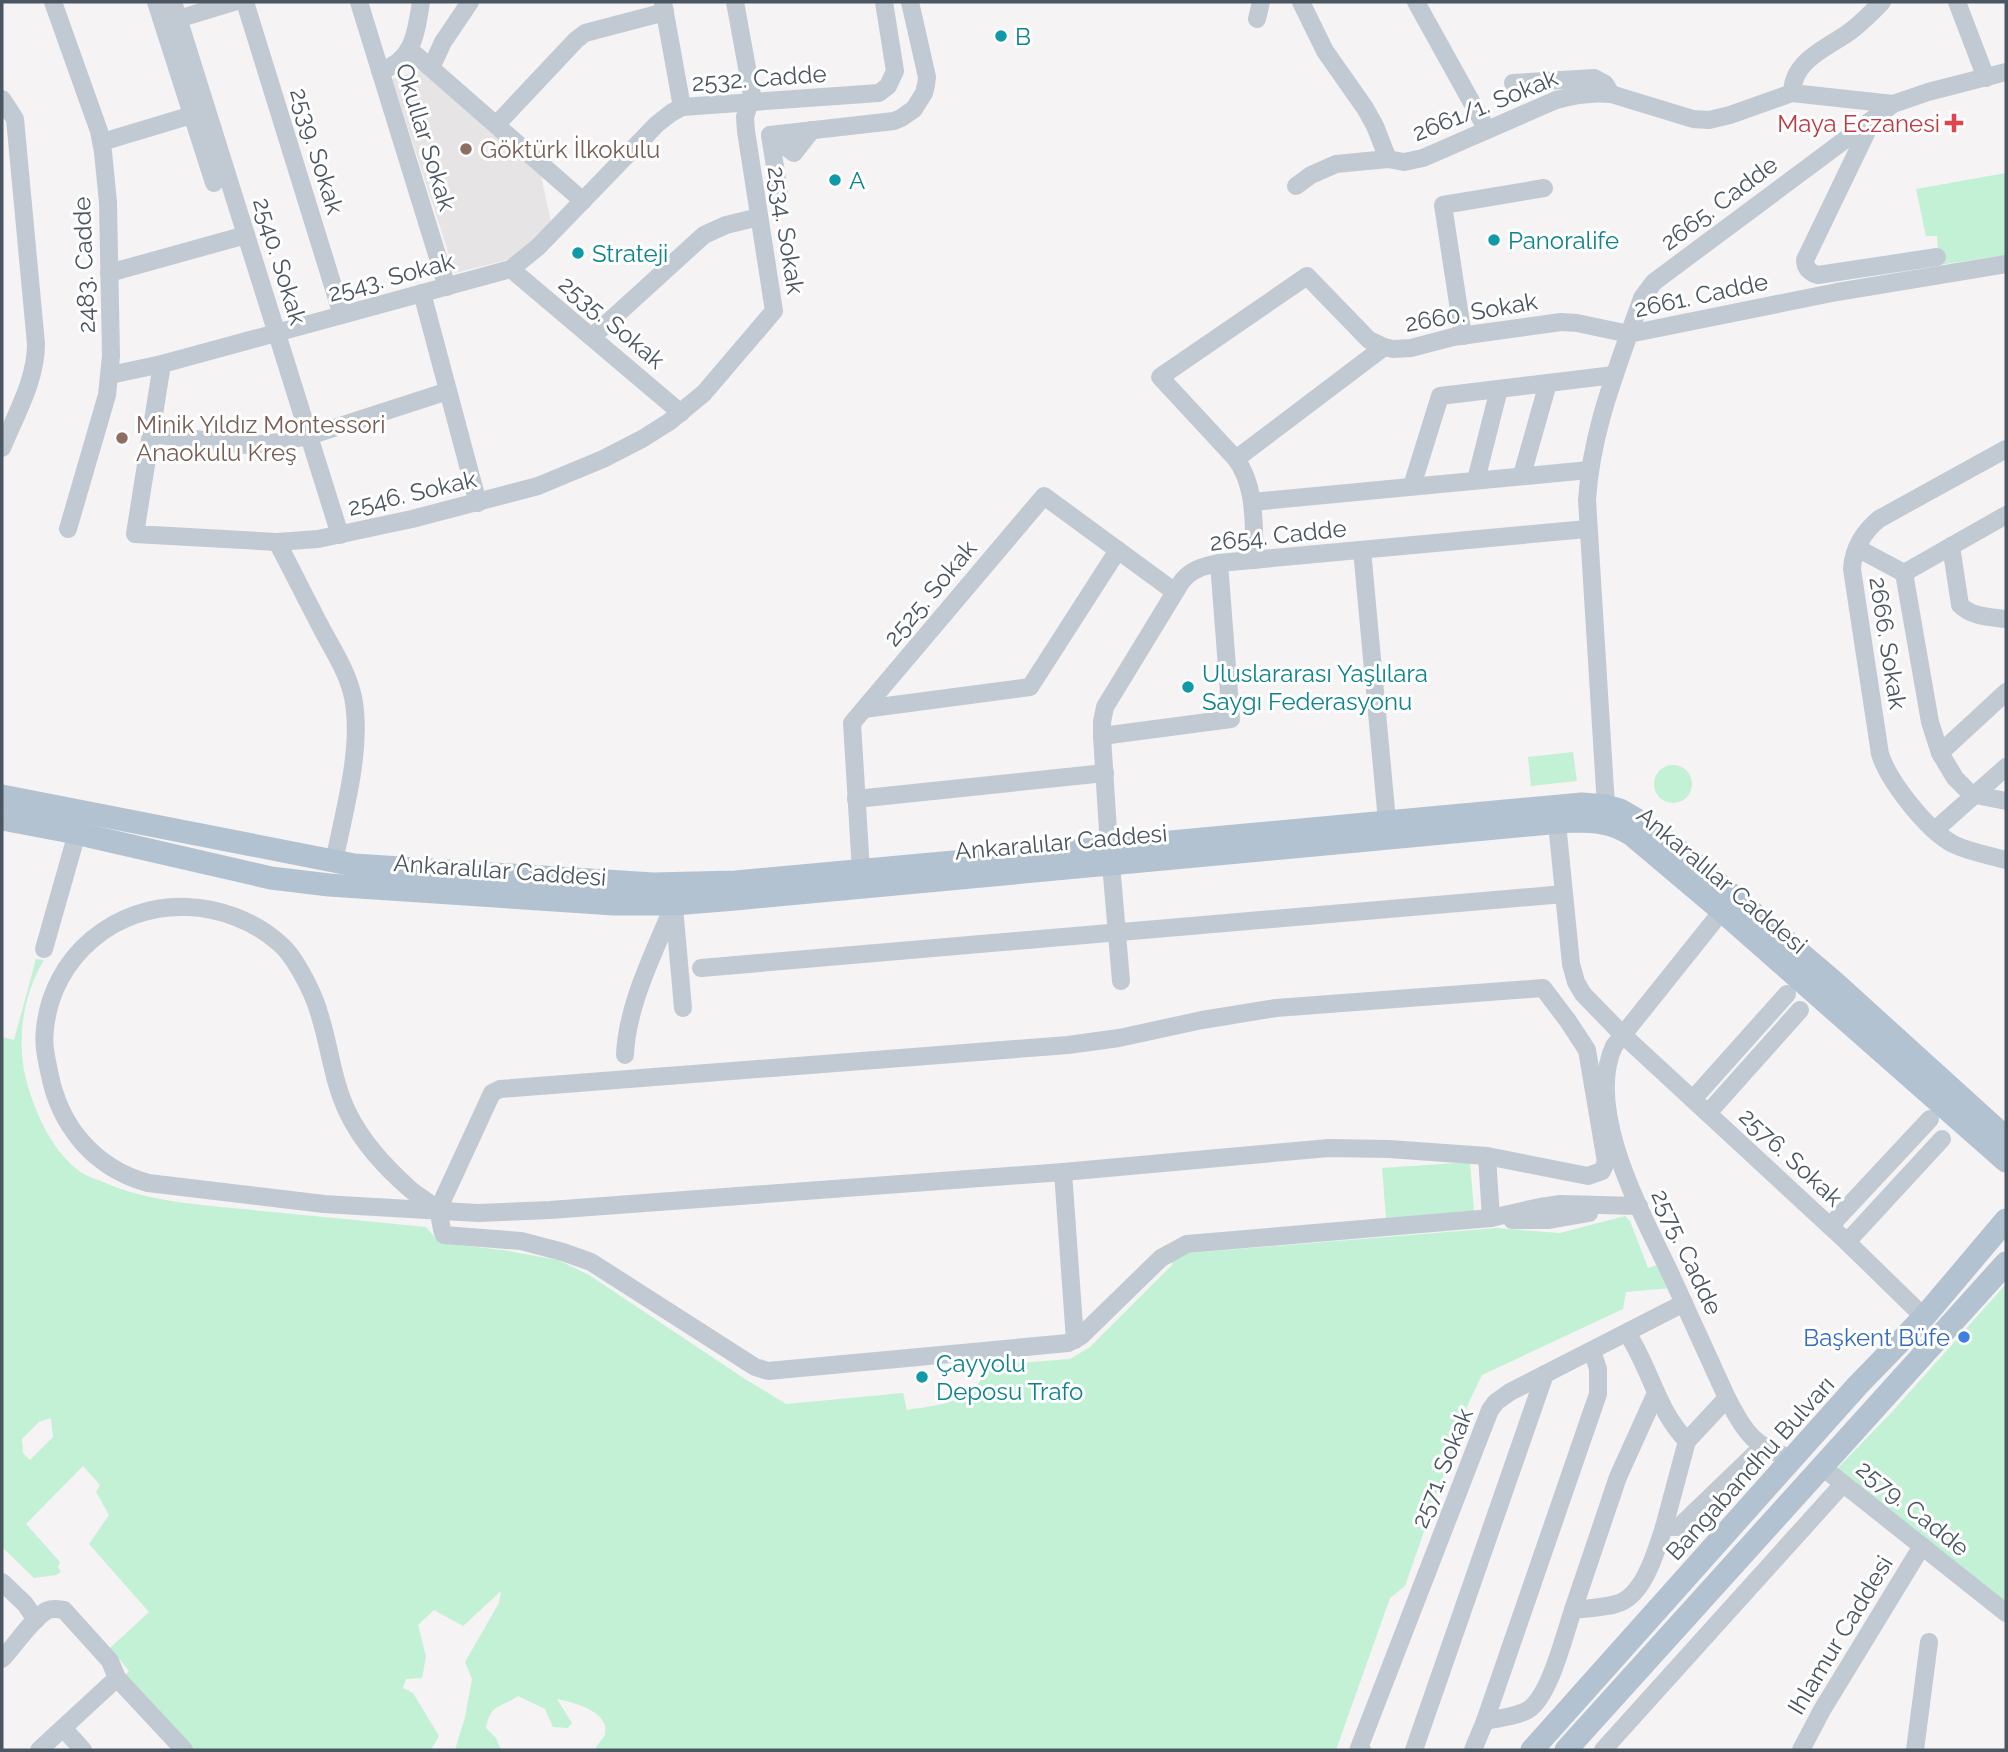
<svg xmlns="http://www.w3.org/2000/svg" width="2008" height="1752" viewBox="0 0 2008 1752" font-family="Raleway,sans-serif">
<style>
.education{fill:#e6e4e5}
.green{fill:#c3f1d5;fill-rule:evenodd}
.lines{fill:none;stroke-linecap:round;stroke-linejoin:round}
.minor{stroke:#c1cad2;stroke-width:18}
.major{stroke:#b3c2d1;stroke-width:23}
.culture-dot{fill:#0f9aa8;stroke:#fff;stroke-width:2.5}
.health-dot{fill:#e0444e;stroke:#fff;stroke-width:2.5}
.education-dot{fill:#8d6e63;stroke:#fff;stroke-width:2.5}
.shop-dot{fill:#3f7fe0;stroke:#fff;stroke-width:2.5}
.labels{text-anchor:middle;dominant-baseline:central;stroke-width:6;stroke-linejoin:round;paint-order:stroke}
.culture-label{font-size:24px;fill:#0d838f;stroke:#fff;text-anchor:start}
.street-label{font-size:24px;fill:#4a5661;stroke:#fff}
.health-label{font-size:24px;fill:#be3a42;stroke:#fff;text-anchor:end}
.education-label{font-size:24px;fill:#785e54;stroke:#fff;text-anchor:start}
.shop-label{font-size:24px;fill:#366cbe;stroke:#fff;text-anchor:end}
</style>
<rect width="100%" height="100%" fill="#f5f3f3"/>
<!-- education -->
<polygon class="education" points="423,69 540,171 551,222 519,257 455,273 392,79"/>
<!-- green -->
<g class="green">
<polygon points="2006,173 2006,255 1939,265 1937,236 1926,236 1916,189"/>
<polygon points="1573,752 1577,781 1531,786 1528,757"/>
<circle cx="1673" cy="784" r="19"/>
<path d="M 36,959 L 44,960 C 22,996 16,1043 27,1083 C 36,1115 53,1153 82,1173 C 87,1176 95,1179 101,1181 C 151,1204 209,1205 262,1211 C 317,1216 372,1222 426,1227 L 440,1243 L 503,1250 L 558,1260 L 589,1275 L 745,1379 L 786,1404 L 903,1393 L 907,1410 C 931,1406 956,1405 975,1387 C 981,1381 986,1372 992,1365 L 1070,1359 L 1090,1347 L 1172,1265 L 1172,1261 L 1190,1253 L 1497,1228 L 1560,1233 L 1625,1216 L 1630,1221 L 1648,1268 L 1661,1264 L 1671,1288 L 1626,1292 L 1623,1309 L 1482,1375 L 1469,1402 L 1405,1586 L 1390,1598 L 1336,1750 L 594,1750 L 605,1735 C 605,1731 606,1727 604,1723 C 597,1708 571,1702 557,1699 L 572,1723 L 568,1728 L 553,1727 L 545,1709 L 518,1696 C 499,1709 491,1703 486,1728 L 496,1738 L 501,1750 L 455,1750 L 465,1717 L 472,1679 L 465,1662 L 499,1603 L 501,1591 L 463,1626 L 434,1610 L 418,1625 L 426,1656 L 422,1678 L 406,1679 L 403,1688 L 413,1693 L 439,1736 L 431,1750 L 191,1750 L 122,1678 L 129,1671 L 110,1648 L 149,1612 L 89,1544 L 109,1515 L 96,1492 L 100,1485 L 83,1466 L 26,1524 L 60,1562 L 58,1567 L 61,1572 L 56,1575 L 34,1578 L 2,1547 L 2,1037 L 14,1040 ZM 51,1418 L 53,1437 L 30,1460 L 23,1453 L 22,1439 L 39,1422 Z"/>
<polygon points="1470,1162 1474,1211 1386,1218 1382,1168"/>
<polygon points="2006,1284 2006,1613 1832,1474 1891,1413"/>
</g>
<g class="lines">
<!-- minor -->
<g class="minor">
<polyline points="53,2 99,131 103,152 108,202 111,356 107,395 68,529"/>
<polyline points="156,2 214,183"/>
<polyline points="173,2 340,535"/>
<polyline points="245,2 342,315"/>
<polyline points="359,2 447,287"/>
<polyline points="663,2 682,107"/>
<polyline points="1301,2 1325,51 1365,108 1375,126 1388,159"/>
<polyline points="1416,2 1487,130"/>
<polyline points="1957,2 1986,78"/>
<polyline points="178,19 234,2"/>
<polyline points="1257,19 1261,2"/>
<polyline points="409,49 583,201"/>
<polyline points="431,68 443,42 470,2"/>
<path d="M 380,71 C 414,61 416,32 421,2"/>
<polyline points="1513,83 1594,78 1605,84 1611,94"/>
<path d="M 1792,93 C 1793,62 1822,50 1845,35 C 1859,26 1870,14 1882,2"/>
<path d="M 2,99 L 15,119 L 36,344 C 36,380 16,414 2,448"/>
<path d="M 1872,121 L 1805,260 C 1805,268 1810,273 1818,275 L 1937,257"/>
<polyline points="496,125 576,40 585,33 665,12"/>
<polyline points="770,135 894,121 901,118 914,109 924,93 926,85 927,77 910,2"/>
<polyline points="102,142 192,115"/>
<path d="M 1296,186 L 1311,175 L 1336,164 L 1388,159 L 1404,162 L 1423,158 L 1556,100 C 1574,95 1592,92 1611,94 L 1693,119 L 1709,120 L 1730,115 L 1792,93 L 1893,104 L 1928,92 L 2006,72"/>
<polyline points="779,192 770,135 794,153 812,130"/>
<polyline points="511,269 681,413"/>
<polyline points="109,273 246,235"/>
<polyline points="422,293 478,503"/>
<polyline points="1463,336 1443,205 1544,188"/>
<polyline points="592,337 704,235 726,225 759,217"/>
<polyline points="162,364 135,534 277,542 318,539 412,519 538,486 603,459 642,439 669,422 704,393 774,311 746,131 745,117 752,95 735,2"/>
<polyline points="110,375 162,364 511,269 538,247 657,124 671,113 682,107 879,93 888,86 895,71 884,2"/>
<polyline points="151,434 247,445 272,443 309,436 448,391"/>
<path d="M 2006,449 L 1879,519 C 1864,531 1853,549 1852,569 L 1880,754 C 1889,782 1927,830 1953,844 C 1969,852 1989,855 2006,860"/>
<polyline points="1236,459 1384,347"/>
<polyline points="1522,475 1548,383"/>
<polyline points="1476,480 1499,389"/>
<polyline points="1412,486 1440,396 1614,375"/>
<polyline points="1252,502 1589,470"/>
<path d="M 277,542 C 293,572 308,603 324,633 C 335,653 348,674 353,697 C 363,748 344,811 334,862"/>
<path d="M 1951,546 L 1960,605 C 1972,617 1990,617 2006,619"/>
<polyline points="1857,548 1904,573"/>
<polyline points="1362,550 1387,821"/>
<path d="M 1255,560 C 1253,526 1257,488 1236,459 L 1160,377 L 1307,276 L 1369,340 L 1384,347 L 1393,349 L 1411,348 L 1453,337 L 1561,322 L 1577,323 L 1629,334 L 1642,298 L 1654,282 L 1893,104"/>
<polyline points="1904,573 1930,722 1940,753 1955,778 1968,791 1976,795 2006,801"/>
<polyline points="1904,573 2006,515"/>
<polyline points="864,709 1030,687 1118,550"/>
<polyline points="1102,736 1231,719 1219,563"/>
<polyline points="1940,753 2006,692"/>
<polyline points="856,799 1105,773"/>
<path d="M 1606,806 L 1587,500 C 1591,440 1609,390 1629,334 L 1837,292 L 2006,264"/>
<polyline points="1557,823 1571,964 1576,982 1583,994 1623,1035 1847,1242 1924,1317"/>
<polyline points="1935,830 2006,767"/>
<path d="M 1109,847 L 1102,736 L 1102,722 L 1105,707 L 1180,584 C 1189,570 1203,566 1219,563 L 1587,529"/>
<polyline points="1111,864 1121,981"/>
<polyline points="861,871 852,723 1044,496 1175,592"/>
<polyline points="674,907 683,1008"/>
<path d="M 1722,911 L 1614,1046 C 1584,1111 1643,1215 1671,1275 C 1690,1316 1708,1357 1727,1398 C 1746,1434 1754,1447 1794,1459"/>
<polyline points="44,949 77,833"/>
<polyline points="701,968 1564,894"/>
<path d="M 625,1055 C 627,1004 655,951 674,904"/>
<polyline points="1693,1099 1787,994"/>
<polyline points="1708,1113 1800,1010"/>
<path d="M 438,1210 L 492,1093 L 500,1089 L 1068,1045 L 1119,1038 L 1202,1020 L 1276,1008 L 1543,988 L 1568,1021 L 1587,1050 L 1606,1162 L 1602,1171 L 1588,1176 L 1487,1156 L 1491,1218 L 1187,1244 L 1161,1258 L 1081,1336 L 1068,1343 L 768,1371 L 755,1367 L 591,1262 L 563,1252 L 521,1241 L 444,1235 C 440,1227 441,1215 437,1210 C 432,1204 418,1196 411,1190 C 386,1168 363,1144 348,1113 C 333,1083 330,1048 320,1016 C 316,1001 309,986 301,972 C 295,962 289,951 279,943 C 254,921 220,908 187,907 C 116,904 52,956 45,1029 C 43,1043 46,1057 49,1071 C 59,1126 94,1168 148,1183 L 324,1204 L 478,1213 L 550,1210 L 1063,1172"/>
<polyline points="1491,1218 1540,1207 1561,1204 1639,1206"/>
<polyline points="1512,1220 1549,1220 1589,1213"/>
<polyline points="1830,1226 1930,1119"/>
<polyline points="1847,1242 1942,1139"/>
<path d="M 1627,1333 C 1651,1369 1656,1409 1687,1441 L 1727,1398"/>
<polyline points="1075,1340 1063,1172 1329,1148 1389,1149 1487,1156"/>
<polyline points="1821,1466 2006,1613"/>
<polyline points="1664,1527 1687,1441"/>
<polyline points="2,1582 25,1604 36,1620"/>
<polyline points="1573,1610 1618,1477 1656,1393"/>
<path d="M 2,1659 C 14,1647 33,1617 48,1610 C 53,1608 58,1609 64,1610 L 110,1661 L 117,1678 L 184,1750"/>
<path d="M 1485,1721 C 1499,1718 1516,1717 1528,1710 C 1550,1696 1564,1636 1573,1610 C 1587,1608 1602,1608 1616,1604 C 1644,1597 1656,1551 1664,1527 L 1679,1527 L 1762,1447"/>
<polyline points="63,1728 83,1750"/>
<polyline points="39,1750 117,1678"/>
<polyline points="1362,1750 1359,1748 1490,1410 1496,1402 1510,1392 1684,1303"/>
<polyline points="1414,1750 1545,1374"/>
<polyline points="1473,1750 1485,1721 1598,1394 1598,1369 1592,1351"/>
<polyline points="1603,1750 1843,1484"/>
<polyline points="1801,1750 1822,1710 1922,1546"/>
<polyline points="1915,1750 1929,1642"/>
</g>
<!-- major -->
<g class="major">
<polyline points="2,796 354,865 653,884 736,882 1582,804 1606,806 1620,810 1639,821 1681,852 1833,981 2006,1138"/>
<path d="M 2,819 L 71,832 L 271,878 L 329,885 L 614,904 L 674,904 L 735,899 L 1572,821 C 1594,821 1613,822 1632,835 L 1722,911 L 2006,1161"/>
<polyline points="1532,1750 1858,1385 1924,1317 2006,1220"/>
<polyline points="1566,1750 2006,1263"/>
</g>
</g>
<!-- markers -->
<g class="culture-dot">
<circle cx="1001" cy="36" r="7"/>
<circle cx="835" cy="180" r="7"/>
<circle cx="1494" cy="240" r="7"/>
<circle cx="578" cy="253" r="7"/>
<circle cx="1188" cy="687" r="7"/>
<circle cx="922" cy="1377" r="7"/>
</g>
<path class="health-dot" d="M1950.5 112.5h7v7h7v7h-7v7h-7v-7h-7v-7h7z"/>
<g class="education-dot">
<circle cx="466" cy="149" r="7"/>
<circle cx="122" cy="438" r="7"/>
</g>
<circle class="shop-dot" cx="1964" cy="1337" r="7"/>
<g class="labels">
<!-- culture labels -->
<g class="culture-label">
<text x="1015" y="36">B</text>
<text x="849" y="180">A</text>
<text x="1508" y="240">Panoralife</text>
<text x="592" y="253">Strateji</text>
<text x="1202" y="673">Uluslararası Yaşlılara<tspan x="1202" dy="28">Saygı Federasyonu</tspan></text>
<text x="936" y="1363">Çayyolu<tspan x="936" dy="28">Deposu Trafo</tspan></text>
</g>
<!-- street labels -->
<g class="street-label">
<text transform="translate(759 78) rotate(-4)">2532. Cadde</text>
<text transform="translate(1485 105) rotate(-22)">2661/1. Sokak</text>
<text transform="translate(426 137) rotate(73)">Okullar Sokak</text>
<text transform="translate(317 151) rotate(73)">2539. Sokak</text>
<text transform="translate(1719 203) rotate(-37)">2665. Cadde</text>
<text transform="translate(786 230) rotate(81)">2534. Sokak</text>
<text transform="translate(280 261) rotate(73)">2540. Sokak</text>
<text transform="translate(84 265) rotate(-92)">2483. Cadde</text>
<text transform="translate(391 277) rotate(-15)">2543. Sokak</text>
<text transform="translate(1701 295) rotate(-12)">2661. Cadde</text>
<text transform="translate(1471 312) rotate(-10)">2660. Sokak</text>
<text transform="translate(612 322) rotate(40)">2535. Sokak</text>
<text transform="translate(412 493) rotate(-13)">2546. Sokak</text>
<text transform="translate(1278 535) rotate(-6)">2654. Cadde</text>
<text transform="translate(930 593) rotate(-50)">2525. Sokak</text>
<text transform="translate(1888 643) rotate(81)">2666. Sokak</text>
<text transform="translate(1061 842) rotate(-5)">Ankaralılar Caddesi</text>
<text transform="translate(500 870) rotate(4)">Ankaralılar Caddesi</text>
<text transform="translate(1722 880) rotate(40)">Ankaralılar Caddesi</text>
<text transform="translate(1791 1157) rotate(43)">2576. Sokak</text>
<text transform="translate(1687 1252) rotate(65)">2575. Cadde</text>
<text transform="translate(1442 1468) rotate(-68)">2571. Sokak</text>
<text transform="translate(1750 1468) rotate(-48)">Bangabandhu Bulvarı</text>
<text transform="translate(1913 1508) rotate(39)">2579. Cadde</text>
<text transform="translate(1840 1635) rotate(-59)">Ihlamur Caddesi</text>
</g>
<!-- health labels -->
<g class="health-label">
<text x="1940" y="123">Maya Eczanesi</text>
</g>
<!-- education labels -->
<g class="education-label">
<text x="480" y="149">Göktürk İlkokulu</text>
<text x="136" y="424">Minik Yıldız Montessori<tspan x="136" dy="28">Anaokulu Kreş</tspan></text>
</g>
<!-- shop labels -->
<g class="shop-label">
<text x="1950" y="1337">Başkent Büfe</text>
</g>
</g>
<!-- border -->
<rect width="2008" height="1752" fill="none" stroke="#4a5661" stroke-width="7"/>
</svg>
